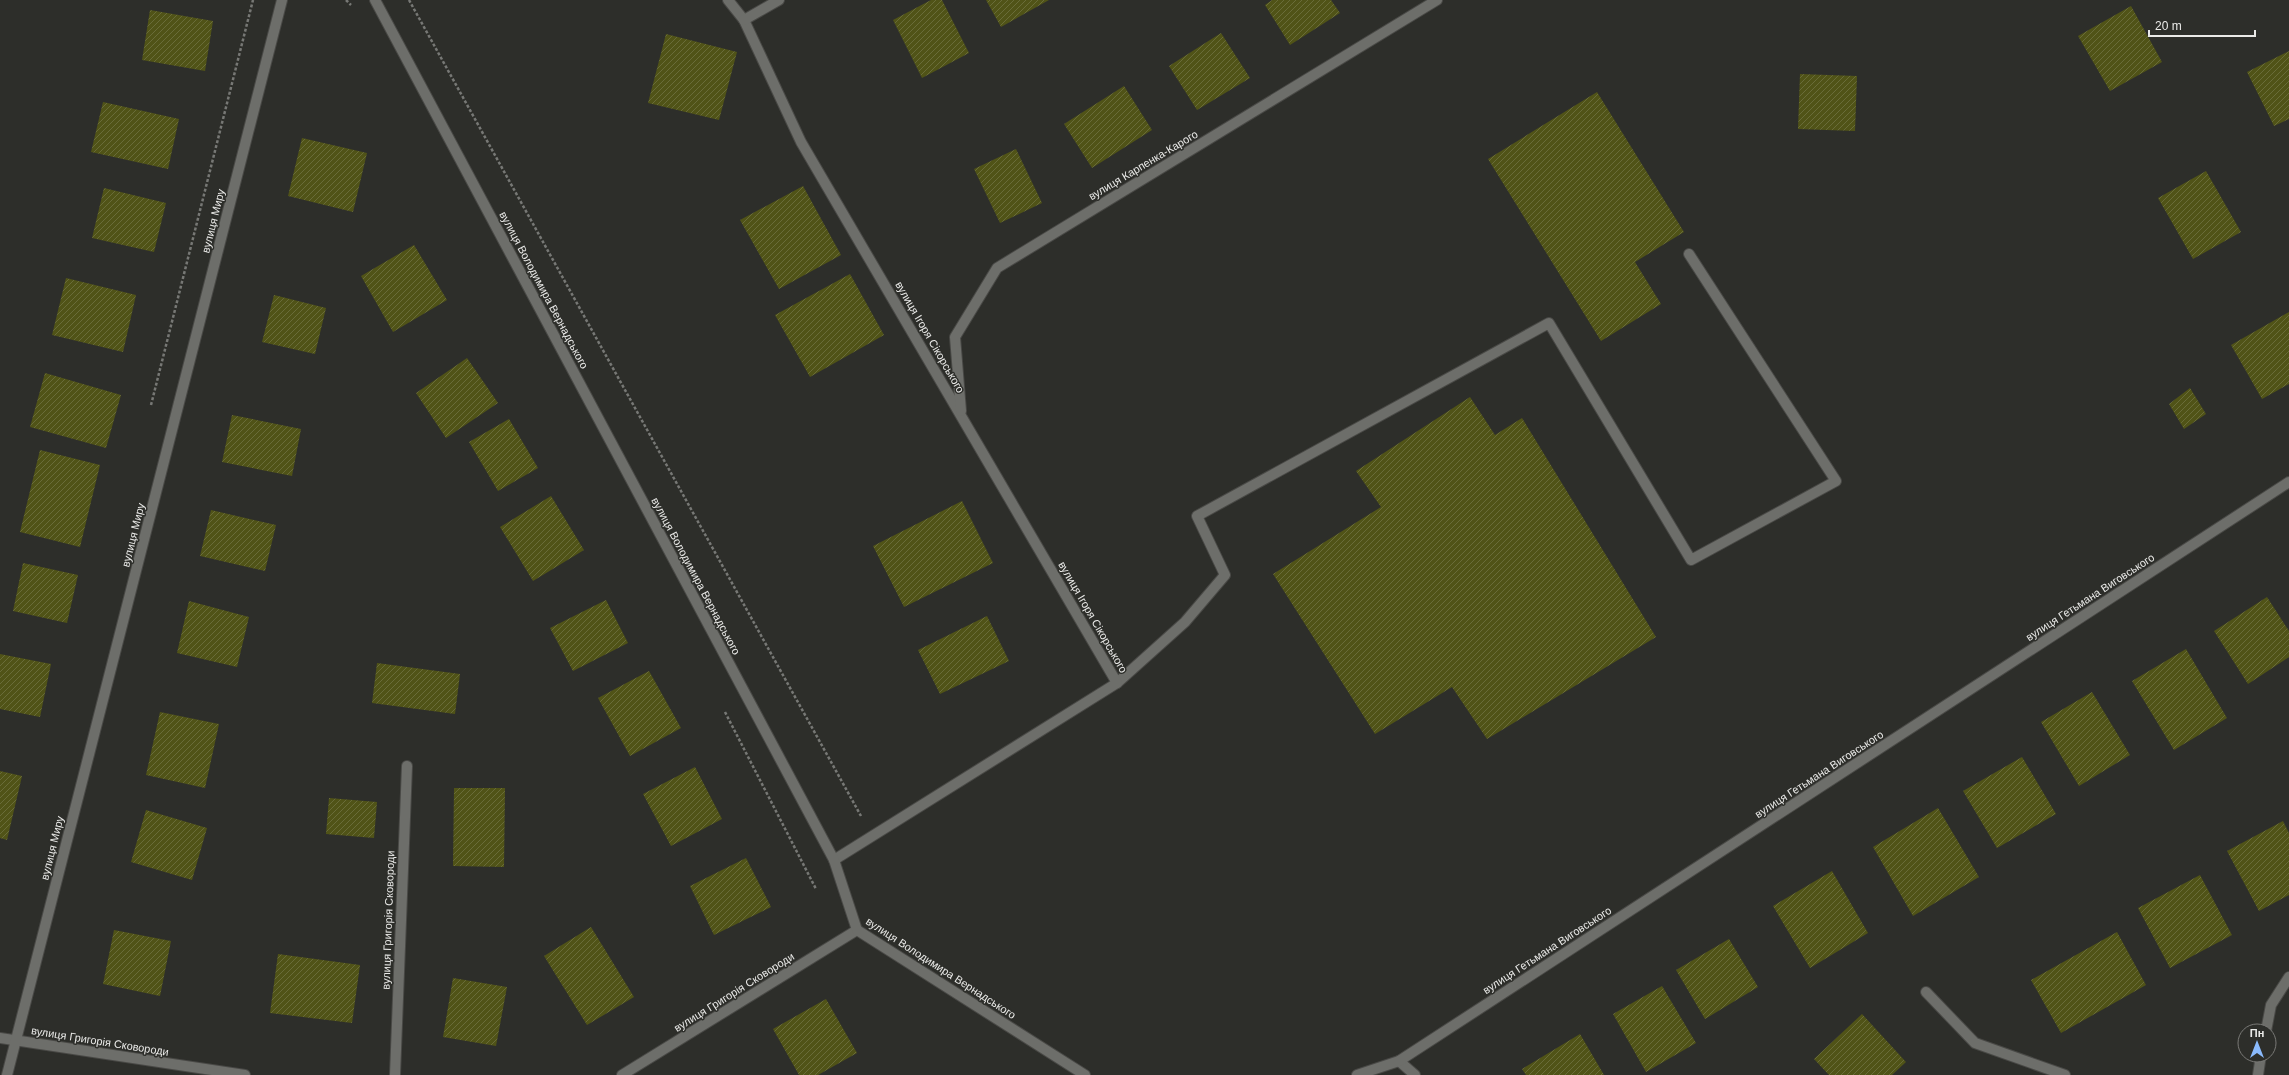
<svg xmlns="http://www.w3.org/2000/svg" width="2289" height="1075" viewBox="0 0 2289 1075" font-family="Helvetica,sans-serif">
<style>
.building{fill:url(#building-hatch)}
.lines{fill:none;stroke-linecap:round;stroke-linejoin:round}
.service-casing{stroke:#494946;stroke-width:12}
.minor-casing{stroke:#494946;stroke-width:12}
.tertiary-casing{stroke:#494946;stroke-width:12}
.path{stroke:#777875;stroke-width:2.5;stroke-dasharray:3 2;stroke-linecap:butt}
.service{stroke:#6d6e6a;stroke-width:10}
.minor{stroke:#6d6e6a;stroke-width:10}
.tertiary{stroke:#6d6e6a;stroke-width:10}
.labels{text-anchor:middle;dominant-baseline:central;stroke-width:3;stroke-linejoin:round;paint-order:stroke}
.street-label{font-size:11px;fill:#eaeae8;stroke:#2d2e2a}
</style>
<defs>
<pattern id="building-hatch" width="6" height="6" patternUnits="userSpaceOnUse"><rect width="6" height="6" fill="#505317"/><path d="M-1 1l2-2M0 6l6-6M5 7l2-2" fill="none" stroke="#696c39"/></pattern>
</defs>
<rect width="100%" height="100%" fill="#2d2e2a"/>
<!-- building -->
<g class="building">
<polygon points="931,0 942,0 969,53 922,78 893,20"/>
<polygon points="986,0 1049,0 1001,27"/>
<polygon points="1272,0 1331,0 1340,13 1290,45 1265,5"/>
<polygon points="2131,6 2162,62 2110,91 2078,36"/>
<polygon points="150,10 213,21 205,71 142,60"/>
<polygon points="1221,33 1250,78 1197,110 1169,66"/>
<polygon points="666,34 737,52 719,120 648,103"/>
<polygon points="2289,51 2289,119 2274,126 2247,72"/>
<polygon points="1800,74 1857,76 1855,131 1798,129"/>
<polygon points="1124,86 1152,130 1092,168 1064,124"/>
<polygon points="1597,92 1684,232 1635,262 1661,304 1601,341 1488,159"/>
<polygon points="103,102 179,119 168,169 91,152"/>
<polygon points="302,138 367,153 353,212 288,196"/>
<polygon points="1016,149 1042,203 1000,223 974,169"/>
<polygon points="2206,171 2241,232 2193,259 2158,198"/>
<polygon points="803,186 841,255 779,289 740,220"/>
<polygon points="104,188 166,203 154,252 92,238"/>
<polygon points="414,245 447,300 393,332 361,276"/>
<polygon points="850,274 884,335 810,377 775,315"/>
<polygon points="66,278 136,295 123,352 52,335"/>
<polygon points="274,295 326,308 315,354 262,342"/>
<polygon points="2289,312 2289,384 2262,399 2231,345"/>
<polygon points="467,358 498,403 446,438 416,393"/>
<polygon points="45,373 121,395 106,448 30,427"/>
<polygon points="2190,388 2206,414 2184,429 2169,404"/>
<polygon points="1470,397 1495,435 1522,418 1656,637 1487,739 1452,687 1375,734 1273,574 1381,507 1356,471"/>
<polygon points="232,415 301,429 292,476 222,462"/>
<polygon points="509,419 538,468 498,491 469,442"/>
<polygon points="40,450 100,465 80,547 20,532"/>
<polygon points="551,496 584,550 533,581 500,527"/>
<polygon points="962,501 993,563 904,607 873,546"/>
<polygon points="211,510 276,525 265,571 200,556"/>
<polygon points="23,563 78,575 67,623 13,611"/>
<polygon points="2267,597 2289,631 2289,657 2248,684 2214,631"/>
<polygon points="606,600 628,643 573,671 550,628"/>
<polygon points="189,601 249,617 237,667 177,653"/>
<polygon points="987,616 1009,661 940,694 918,650"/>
<polygon points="2186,649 2227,718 2174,750 2132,681"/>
<polygon points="0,654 51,664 40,717 0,709"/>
<polygon points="377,663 460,674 455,714 372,703"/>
<polygon points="649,671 681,728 630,756 598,698"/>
<polygon points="2092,692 2130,755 2079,786 2041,722"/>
<polygon points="160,712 219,724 205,788 146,775"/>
<polygon points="2022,757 2056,814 1997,848 1963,791"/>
<polygon points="695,767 722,819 671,846 643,794"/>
<polygon points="0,771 22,776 7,840 0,838"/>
<polygon points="454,788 505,788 504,867 453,866"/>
<polygon points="329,798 377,802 374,838 326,834"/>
<polygon points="1938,808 1979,877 1913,916 1873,847"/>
<polygon points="146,810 207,828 192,880 131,862"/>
<polygon points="2283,821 2289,833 2289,895 2259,911 2227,851"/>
<polygon points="746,858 771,907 714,935 690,886"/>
<polygon points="1832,871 1868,933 1810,968 1773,906"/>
<polygon points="2200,875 2232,935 2170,968 2138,908"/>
<polygon points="591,927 634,997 587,1025 544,956"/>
<polygon points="114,930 171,941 160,996 103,984"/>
<polygon points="2117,932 2146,985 2061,1033 2031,980"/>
<polygon points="1729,939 1758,987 1705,1019 1676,970"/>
<polygon points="278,954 360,965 352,1023 270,1013"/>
<polygon points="453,978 507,987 496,1046 443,1037"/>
<polygon points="1662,986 1696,1043 1646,1072 1613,1014"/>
<polygon points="826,999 857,1053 818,1075 799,1075 773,1029"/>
<polygon points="1862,1014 1906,1062 1892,1075 1829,1075 1814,1059"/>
<polygon points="1580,1034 1604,1075 1526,1075 1522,1069"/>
</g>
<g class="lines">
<!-- service casing -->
<g class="service-casing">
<g id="service">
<polyline points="1117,683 1185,622 1225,575 1197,516 1549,323 1691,560 1836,481 1689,254"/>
<polyline points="1926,992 1975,1043 2065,1075"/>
</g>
</g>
<!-- minor casing -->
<g class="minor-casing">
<g id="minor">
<polyline points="728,0 744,20 801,142 1117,683 834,860"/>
<polyline points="744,20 779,0"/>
<polyline points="961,411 955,337 997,268 1437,0"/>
<polyline points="2266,1031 2271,1005 2289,977"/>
<polyline points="0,1038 245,1075"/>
<polyline points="1399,1061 1415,1075"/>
<polyline points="395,1075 407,766"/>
<polyline points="622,1075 857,930"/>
<polyline points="1357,1075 1399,1061 2289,482"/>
<polyline points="2258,1075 2261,1055"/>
</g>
</g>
<!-- tertiary casing -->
<g class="tertiary-casing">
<g id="tertiary">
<polyline points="375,0 834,860 857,930 1085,1075"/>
<polyline points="7,1075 282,0"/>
</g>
</g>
<!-- path -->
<g class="path">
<polyline points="346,0 351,5"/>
<polyline points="409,0 861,816"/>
<polyline points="151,405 253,0"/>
<polyline points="725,712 816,889"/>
</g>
<!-- service -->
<use href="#service" class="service"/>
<!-- minor -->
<use href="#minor" class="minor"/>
<!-- tertiary -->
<use href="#tertiary" class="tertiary"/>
</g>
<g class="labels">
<!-- street labels -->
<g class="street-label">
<text transform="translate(1143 165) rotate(-31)">вулиця Карпенка-Карого</text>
<text transform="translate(213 221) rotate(-76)">вулиця Миру</text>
<text transform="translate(544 290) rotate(62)">вулиця Володимира Вернадського</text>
<text transform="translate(930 337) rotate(60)">вулиця Ігоря Сікорського</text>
<text transform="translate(133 535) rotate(-76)">вулиця Миру</text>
<text transform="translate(696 576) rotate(62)">вулиця Володимира Вернадського</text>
<text transform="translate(2090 597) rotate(-33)">вулиця Гетьмана Виговського</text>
<text transform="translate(1093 617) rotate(60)">вулиця Ігоря Сікорського</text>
<text transform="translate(1819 774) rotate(-33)">вулиця Гетьмана Виговського</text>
<text transform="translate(52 848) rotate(-76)">вулиця Миру</text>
<text transform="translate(388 920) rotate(-88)">вулиця Григорія Сковороди</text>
<text transform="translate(1547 950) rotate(-33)">вулиця Гетьмана Виговського</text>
<text transform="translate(941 968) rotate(33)">вулиця Володимира Вернадського</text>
<text transform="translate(734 992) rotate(-32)">вулиця Григорія Сковороди</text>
<text transform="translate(100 1041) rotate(9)">вулиця Григорія Сковороди</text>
</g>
</g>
<!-- north arrow -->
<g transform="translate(2257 1043)"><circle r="19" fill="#2d2e2a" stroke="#797976"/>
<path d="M0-3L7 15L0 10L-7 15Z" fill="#8abafc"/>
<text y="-6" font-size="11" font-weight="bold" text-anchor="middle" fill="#eaeae8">Пн</text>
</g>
<!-- scale -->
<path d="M2149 30v6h106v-6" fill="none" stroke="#eaeae8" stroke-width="2"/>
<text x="2155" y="30" font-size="12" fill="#eaeae8" stroke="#2d2e2a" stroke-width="3" paint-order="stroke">20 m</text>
</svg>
